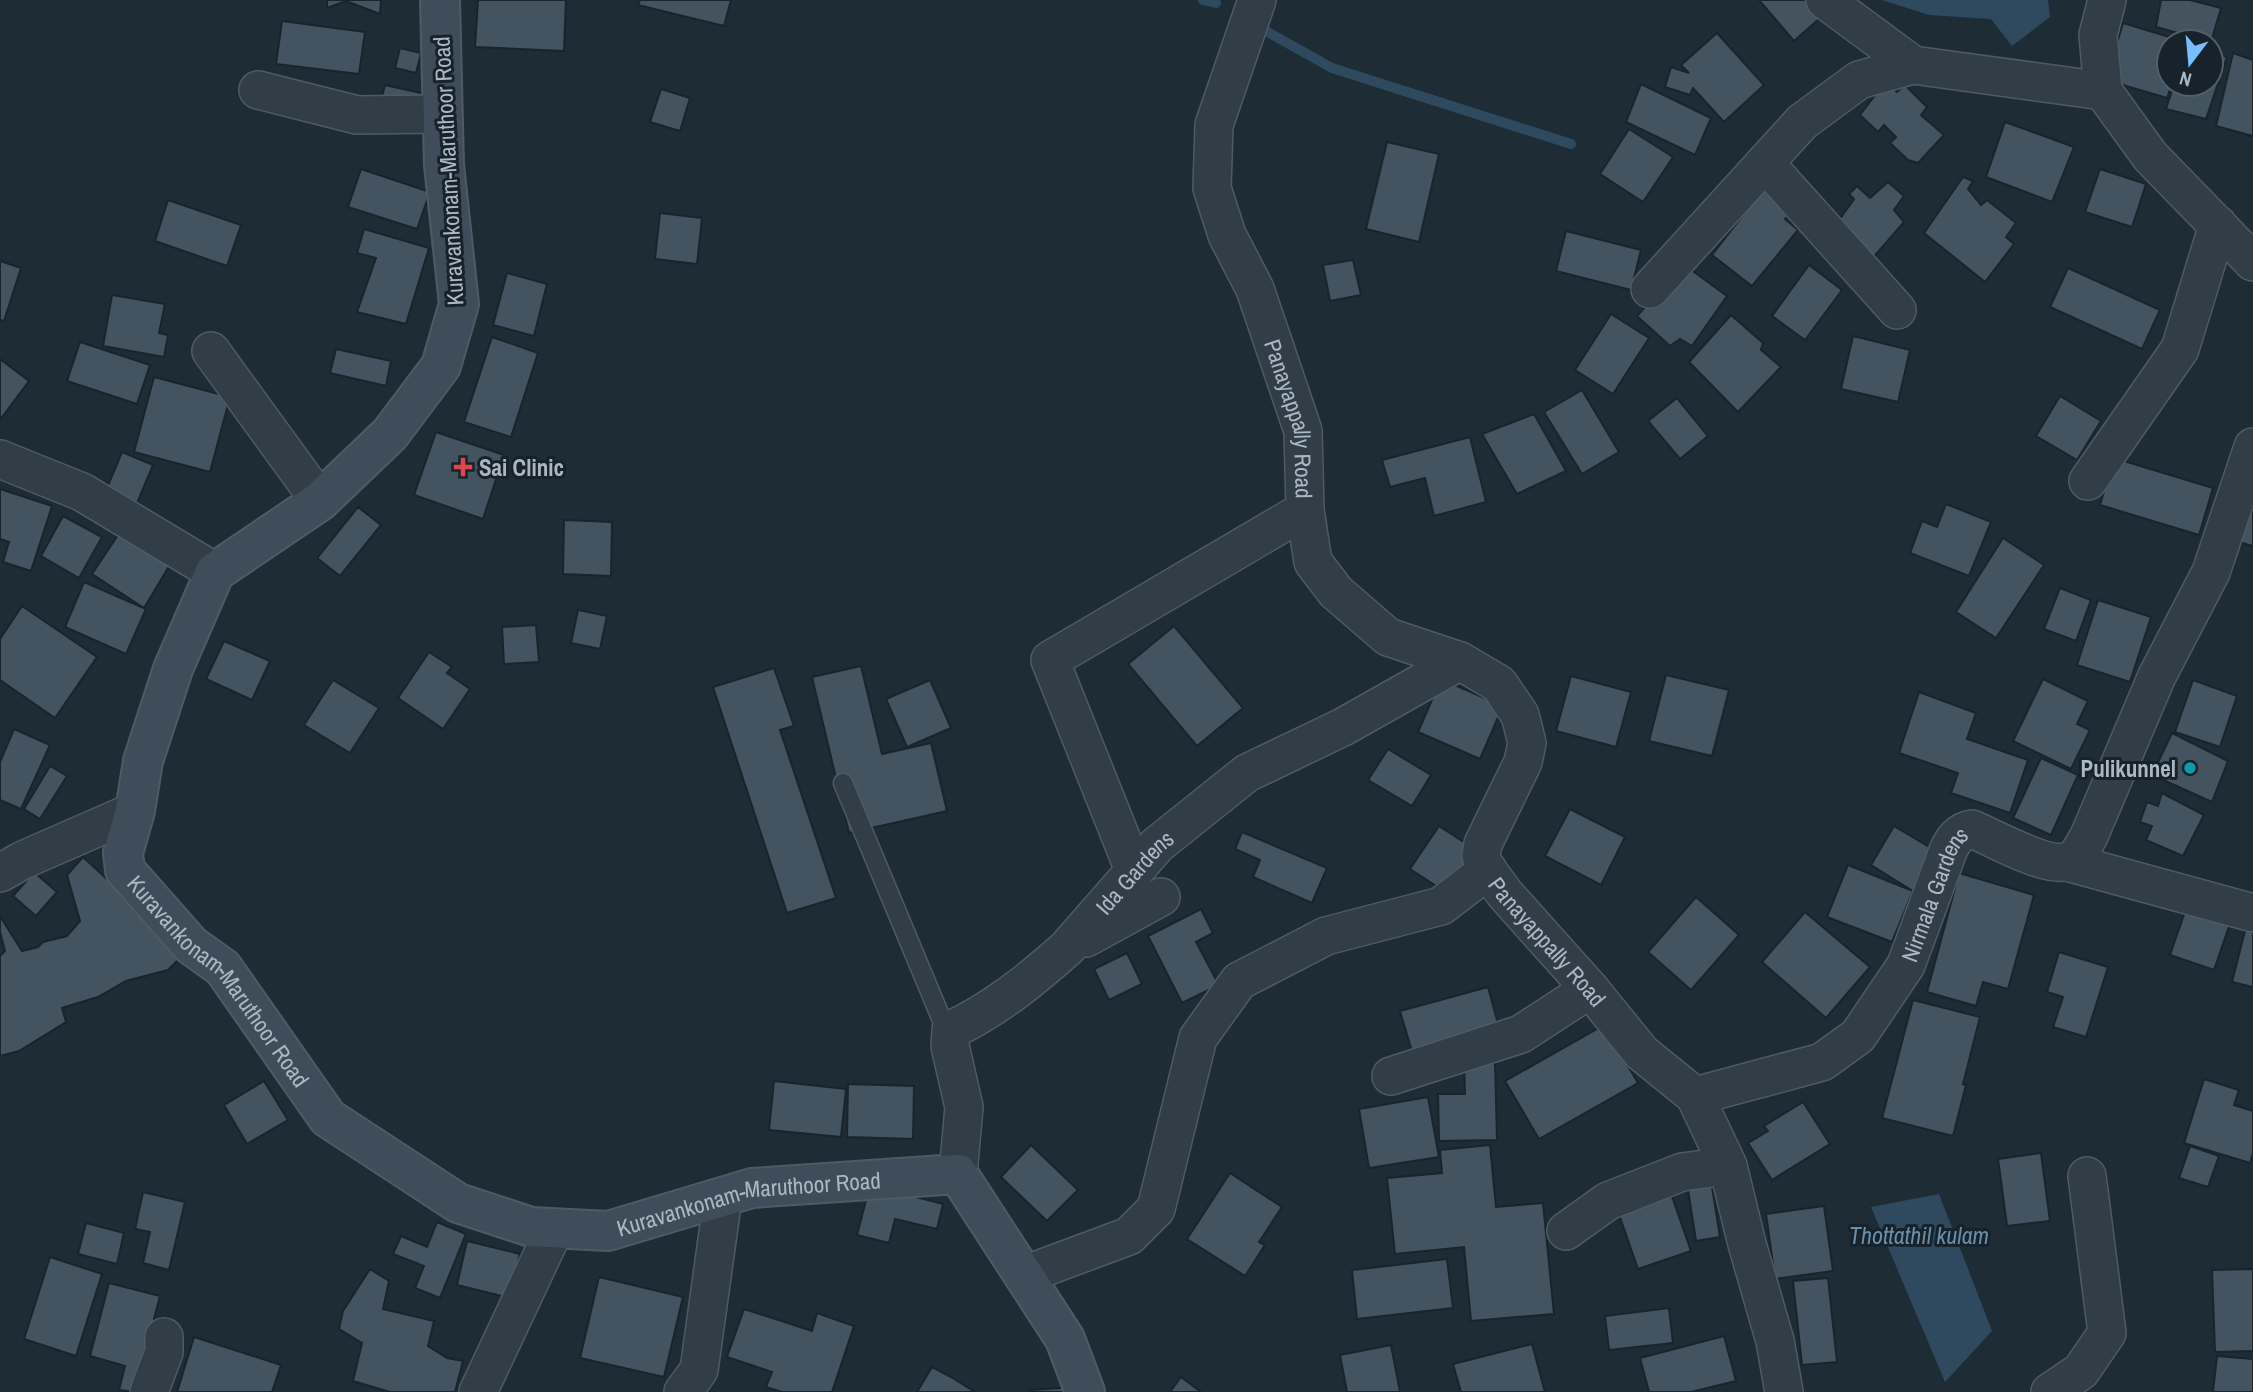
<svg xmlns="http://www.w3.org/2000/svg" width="2253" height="1392" viewBox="0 0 2253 1392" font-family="'Archivo Narrow',sans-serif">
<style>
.water{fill:#2f4a5f}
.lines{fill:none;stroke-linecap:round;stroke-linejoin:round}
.stream{stroke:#2f4a5f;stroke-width:10}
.building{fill:#435360;stroke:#19242d;stroke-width:2}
.lane-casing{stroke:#4e5b65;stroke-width:21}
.street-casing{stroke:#4e5b65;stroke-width:40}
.secondary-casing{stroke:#4e5b65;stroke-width:42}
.lane{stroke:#313d47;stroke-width:18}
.street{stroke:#313d47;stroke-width:37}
.secondary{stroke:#3f4d5a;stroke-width:38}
.health-dot{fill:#e0444e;stroke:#17222b;stroke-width:2.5}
.culture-dot{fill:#0f9aa8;stroke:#17222b;stroke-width:2.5}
.labels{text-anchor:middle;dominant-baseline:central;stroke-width:6;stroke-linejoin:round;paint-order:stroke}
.street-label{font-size:23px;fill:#aab8c4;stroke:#17222b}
.poi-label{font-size:23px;font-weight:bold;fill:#aab8c4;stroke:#17222b;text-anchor:start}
.water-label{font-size:24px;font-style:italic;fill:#698faa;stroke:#17222b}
</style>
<rect width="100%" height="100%" fill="#1e2c36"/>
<!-- water -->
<g class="water">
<polygon points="1882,0 2048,0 2050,17 2012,46 1991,19 1929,15"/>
<polygon points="1939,1194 1992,1331 1945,1382 1871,1207"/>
</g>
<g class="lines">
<!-- stream -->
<g class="stream">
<polyline points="1203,0 1216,3"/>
<polyline points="1264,30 1332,68 1571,144"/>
</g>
</g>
<!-- building -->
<g class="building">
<polygon points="327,0 381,0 380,14 346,1 327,8"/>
<polygon points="478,0 566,0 564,51 475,47"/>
<polygon points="640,0 731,0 724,26 638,5"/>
<polygon points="1759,0 1819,0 1828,11 1794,41"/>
<polygon points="2161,0 2190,0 2221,8 2211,42 2156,27"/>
<polygon points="282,21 365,32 359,74 276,64"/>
<polygon points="2123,23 2186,42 2169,42 2169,84 2172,84 2167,98 2106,80"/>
<polygon points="1717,33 1764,85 1724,122 1693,88 1690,95 1665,87 1671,67 1689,73 1681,65"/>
<polygon points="400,48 421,53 416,73 395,68"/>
<polygon points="2211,51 2227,57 2206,119 2166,109 2174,84 2211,84"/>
<polygon points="2233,53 2253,60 2253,136 2216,126"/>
<polygon points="1885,82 1897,92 1905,85 1927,107 1921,115 1944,135 1918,163 1908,160 1890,143 1896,137 1884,125 1878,132 1860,115"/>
<polygon points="1641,84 1711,118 1695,155 1626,122"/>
<polygon points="385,85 439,97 380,104"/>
<polygon points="661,89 690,98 680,131 650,122"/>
<polygon points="2005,122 2074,147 2052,202 1986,177"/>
<polygon points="1629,129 1673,157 1643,202 1600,174"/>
<polygon points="1387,142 1439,154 1419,242 1366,229"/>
<polygon points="361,169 430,192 417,229 348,207"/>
<polygon points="2100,169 2146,184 2132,227 2085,212"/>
<polygon points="1963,177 1973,181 1968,189 1981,205 1987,200 2016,223 2006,237 2014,244 1985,282 1924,233"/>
<polygon points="1888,182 1904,196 1894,210 1904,222 1871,260 1837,223 1854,199 1849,194 1857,186 1870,198"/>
<polygon points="1768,183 1800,206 1785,219 1798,230 1752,286 1712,255"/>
<polygon points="168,200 241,225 227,266 155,241"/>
<polygon points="660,213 702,218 697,264 655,259"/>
<polygon points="364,229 429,248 406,324 357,312 376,258 357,253"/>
<polygon points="1566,231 1641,250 1631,290 1556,271"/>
<polygon points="1353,260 1361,295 1330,301 1323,265"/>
<polygon points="0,261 21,268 4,321 0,320"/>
<polygon points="1683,264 1727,296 1692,346 1680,339 1670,346 1637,316"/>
<polygon points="1809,265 1842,290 1805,340 1772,316"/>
<polygon points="2068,268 2160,310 2142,349 2050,307"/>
<polygon points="507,273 547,284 534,336 493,325"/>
<polygon points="112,295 165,304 159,333 168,335 164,357 103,346"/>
<polygon points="1611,314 1649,338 1613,394 1575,370"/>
<polygon points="1731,315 1763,343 1761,350 1781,367 1738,412 1689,362"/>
<polygon points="1853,336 1910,350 1898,402 1841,389"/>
<polygon points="492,337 538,353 511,437 464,422"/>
<polygon points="80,342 150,365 137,404 67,381"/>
<polygon points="336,349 391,361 386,386 330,373"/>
<polygon points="0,359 29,381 0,420"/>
<polygon points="154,377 230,397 210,472 134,452"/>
<polygon points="1582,390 1619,452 1582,474 1544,412"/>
<polygon points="2060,396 2101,421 2077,460 2036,436"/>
<polygon points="1677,398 1708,436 1680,459 1648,421"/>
<polygon points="1534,414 1566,471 1517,494 1482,434"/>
<polygon points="436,432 504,455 483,519 414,495"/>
<polygon points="1470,437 1486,502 1434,516 1425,478 1390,487 1382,460"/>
<polygon points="122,452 153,465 135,508 104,495"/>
<polygon points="2114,458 2213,488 2199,535 2100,505"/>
<polygon points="0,489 52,506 31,571 3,562 9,542 0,539"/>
<polygon points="2253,501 2253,546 2235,541"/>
<polygon points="1946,504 1991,522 1969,576 1910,553 1922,521 1937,527"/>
<polygon points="358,507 381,525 340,576 317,558"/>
<polygon points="63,516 102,537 79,578 41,556"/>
<polygon points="564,520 612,522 611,576 563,574"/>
<polygon points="120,532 171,563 144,608 92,574"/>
<polygon points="2003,538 2044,565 1996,638 1956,612"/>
<polygon points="84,582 146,609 126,654 65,627"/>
<polygon points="2060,588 2091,600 2076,641 2044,629"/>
<polygon points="2098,600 2151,617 2130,682 2077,665"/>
<polygon points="22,606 97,657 55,718 0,680 0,639"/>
<polygon points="578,610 607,616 600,649 571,643"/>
<polygon points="536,625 539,662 504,664 502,627"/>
<polygon points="1174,626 1243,708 1197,746 1128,664"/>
<polygon points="224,641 270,661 252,700 206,679"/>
<polygon points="429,652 452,667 447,673 470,689 443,729 398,698"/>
<polygon points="861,666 882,754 931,743 947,811 849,833 812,677"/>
<polygon points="774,668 794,726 780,730 836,898 787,913 713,687"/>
<polygon points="1666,675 1729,690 1712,756 1649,741"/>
<polygon points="1571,676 1631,692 1616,747 1556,731"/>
<polygon points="1441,679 1503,706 1480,759 1418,732"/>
<polygon points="2043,679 2088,701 2077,724 2090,730 2071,769 2013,741"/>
<polygon points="333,680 379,708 350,753 304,725"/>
<polygon points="930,680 951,728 907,747 886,699"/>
<polygon points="2193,680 2237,696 2220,747 2175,732"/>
<polygon points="1919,692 1976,713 1967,739 2028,760 2010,813 1951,793 1958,773 1899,753"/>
<polygon points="14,729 50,745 21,809 0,800 0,762"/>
<polygon points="2172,733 2228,761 2212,802 2152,775"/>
<polygon points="1388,749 1431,775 1412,806 1368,780"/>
<polygon points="2041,758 2078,775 2051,835 2013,818"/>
<polygon points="50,766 67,776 40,819 24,809"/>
<polygon points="2162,793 2204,815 2183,856 2146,840 2152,826 2140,822 2147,802 2158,806"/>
<polygon points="1570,809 1625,837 1601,885 1545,856"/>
<polygon points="1439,826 1476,850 1447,893 1410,869"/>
<polygon points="1894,826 1941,854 1916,893 1871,865"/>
<polygon points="1242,832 1327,868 1312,903 1253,877 1260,860 1235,849"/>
<polygon points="83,857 186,952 168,970 126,981 98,997 62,1008 66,1022 19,1051 0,1056 0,956 5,951 0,932 0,916 22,951 38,947 43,942 67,936 80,921 67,875"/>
<polygon points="1848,865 1913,891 1892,942 1827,917"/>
<polygon points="34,872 57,892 36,916 13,896"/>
<polygon points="1959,873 2034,895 2008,989 1983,982 1976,1006 1927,992"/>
<polygon points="1696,897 1739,935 1691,990 1648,952"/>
<polygon points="2189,900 2233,915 2214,970 2170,955"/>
<polygon points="1201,909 1213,933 1196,942 1219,985 1182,1003 1148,936"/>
<polygon points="1805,912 1870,967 1826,1018 1762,962"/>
<polygon points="2247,923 2253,924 2253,987 2232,982"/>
<polygon points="2059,952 2108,967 2086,1037 2053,1027 2063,997 2047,992"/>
<polygon points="1127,953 1142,984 1109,1000 1094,969"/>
<polygon points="1488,987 1500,1031 1413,1055 1400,1011"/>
<polygon points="1913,1000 1980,1017 1963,1084 1966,1085 1953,1136 1882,1118"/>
<polygon points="1604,1025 1638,1083 1539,1139 1505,1081"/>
<polygon points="1495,1060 1497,1140 1439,1141 1438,1094 1465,1094 1464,1061"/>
<polygon points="2204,1079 2239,1090 2234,1105 2253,1111 2253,1153 2250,1163 2184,1143"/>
<polygon points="264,1081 288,1120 247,1144 224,1105"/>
<polygon points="774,1081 846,1089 841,1137 769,1130"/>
<polygon points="848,1084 914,1086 913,1139 847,1137"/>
<polygon points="1428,1097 1439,1157 1369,1168 1359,1109"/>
<polygon points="1803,1102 1830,1144 1772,1180 1748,1143 1768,1131 1764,1126"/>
<polygon points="1031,1145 1078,1190 1047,1221 1001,1177"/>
<polygon points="1490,1145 1496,1207 1543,1203 1554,1314 1471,1321 1464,1247 1395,1254 1387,1178 1442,1173 1440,1150"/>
<polygon points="2190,1146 2219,1156 2208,1187 2179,1178"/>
<polygon points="2041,1153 2050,1221 2007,1226 1998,1159"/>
<polygon points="1230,1173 1282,1207 1259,1242 1265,1245 1245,1276 1187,1239"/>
<polygon points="1710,1174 1720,1237 1696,1241 1686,1177"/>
<polygon points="870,1185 943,1204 937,1229 895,1219 889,1243 857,1235"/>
<polygon points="1668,1185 1691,1251 1638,1269 1615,1203"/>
<polygon points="143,1192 185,1202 169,1270 143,1263 150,1232 135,1229"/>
<polygon points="1824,1206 1833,1271 1775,1279 1766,1214"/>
<polygon points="437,1222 466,1234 440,1298 415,1288 424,1266 393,1254 401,1236 427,1247"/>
<polygon points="86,1223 124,1233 117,1264 78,1254"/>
<polygon points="467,1241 520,1254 510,1298 457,1285"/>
<polygon points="50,1257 102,1274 76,1356 24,1339"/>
<polygon points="1447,1259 1453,1308 1357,1319 1352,1270"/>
<polygon points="370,1269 389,1281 383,1309 434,1321 428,1346 447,1358 463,1361 455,1392 390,1392 353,1381 362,1343 339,1329 343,1311"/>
<polygon points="2253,1269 2253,1351 2215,1352 2212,1270"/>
<polygon points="599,1277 683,1297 664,1377 580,1358"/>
<polygon points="1828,1278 1837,1362 1802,1365 1793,1281"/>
<polygon points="109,1283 160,1296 135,1392 119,1390 125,1366 90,1356"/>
<polygon points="1669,1308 1673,1343 1609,1350 1605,1316"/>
<polygon points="744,1309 812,1331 817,1313 854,1326 832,1392 782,1392 766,1387 772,1372 727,1357"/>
<polygon points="1724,1336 1736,1381 1691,1392 1649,1392 1640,1358"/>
<polygon points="194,1337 281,1365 272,1392 177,1392"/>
<polygon points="1532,1344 1545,1392 1461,1392 1453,1364"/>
<polygon points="1391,1345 1400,1392 1347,1392 1340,1355"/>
<polygon points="2217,1356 2253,1359 2253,1392 2213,1392"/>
<polygon points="932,1367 951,1377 975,1392 917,1392"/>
<polygon points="1181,1377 1201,1392 1170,1392"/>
<polygon points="1077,1387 1078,1392 1031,1392 1030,1390"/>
</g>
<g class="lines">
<!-- lane casing -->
<g class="lane-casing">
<polyline id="lane" points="843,783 949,1037"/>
</g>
<!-- street casing -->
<g class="street-casing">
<g id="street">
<path id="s1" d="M 1257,0 L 1214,125 L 1212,188 L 1227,235 L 1255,289 L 1303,431 L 1305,510 L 1313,562 L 1336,592 L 1388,637 L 1460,661 L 1499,684 L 1520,715 L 1527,743 L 1523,762 L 1483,844 L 1481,855 L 1483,864 L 1505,894 L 1590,989 L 1642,1053 L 1695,1096 L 1728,1166 L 1747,1244 L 1775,1341 L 1784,1392"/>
<polyline points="1825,0 1913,65"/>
<polyline points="2107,0 2098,35 2103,91 2150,156 2253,262"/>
<polyline points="258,90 357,115 442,114"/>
<polyline points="1765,163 1897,310"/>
<polyline points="1650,289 1802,122 1859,80 1913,65 2103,91"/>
<polyline points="211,351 320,501"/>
<polyline points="0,459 82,492 215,572"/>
<polyline points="2088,481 2180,349 2218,225"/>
<polyline points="2067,862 2253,913"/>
<polyline points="1134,870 1050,660 1305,510"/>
<polyline points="0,873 23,860 135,811"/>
<polyline points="1086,938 1161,897"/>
<polyline points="1391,1076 1521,1034 1590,989"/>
<path id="s2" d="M 1695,1096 L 1822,1062 L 1858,1036 L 1906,965 L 1948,851 C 1953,840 1959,831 1972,829 C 1994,838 2047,869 2069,861 C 2079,857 2084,844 2089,836 L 2157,676 L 2211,572 L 2253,447"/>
<path id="s3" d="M 958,1174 L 964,1107 L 950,1046 L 951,1030 C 994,1010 1031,980 1067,948 L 1157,845 L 1247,773 L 1343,727 L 1460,661"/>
<polyline points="1566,1231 1608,1201 1682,1172 1728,1166"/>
<polyline points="1024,1275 1129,1236 1156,1209 1198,1038 1239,981 1326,936 1441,906 1488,870"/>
<polyline points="149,1392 164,1352 164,1337"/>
<polyline points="478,1392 555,1228"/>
<polyline points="683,1392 699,1370 723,1197"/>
<polyline points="2050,1392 2081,1371 2107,1333 2087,1176"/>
</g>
</g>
<!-- secondary casing -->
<g class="secondary-casing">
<g id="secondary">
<path id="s4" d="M 440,0 L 444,165 L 459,304 L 441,366 L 390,434 L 320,501 L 215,572 L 173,669 L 143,761 L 135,811 L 123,853 L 125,870 L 191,945 L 223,968 L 328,1118 L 458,1203 L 531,1227 L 608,1231 L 752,1188 L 958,1174 L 1065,1339 L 1085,1392"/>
</g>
</g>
<!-- lane -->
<use href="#lane" class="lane"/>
<!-- street -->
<use href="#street" class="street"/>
<!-- secondary -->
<use href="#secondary" class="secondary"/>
</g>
<!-- markers -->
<path class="health-dot" d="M459.5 456.5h7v7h7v7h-7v7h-7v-7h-7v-7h7z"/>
<circle class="culture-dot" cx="2190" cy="768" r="7"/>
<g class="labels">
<!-- street labels -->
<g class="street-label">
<text transform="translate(448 171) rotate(-93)">Kuravankonam-Maruthoor Road</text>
<text stroke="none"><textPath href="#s1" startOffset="441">Panayappally Road</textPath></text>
<text stroke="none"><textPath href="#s3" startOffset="390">Ida Gardens</textPath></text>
<text stroke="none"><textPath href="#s2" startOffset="338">Nirmala Gardens</textPath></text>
<text stroke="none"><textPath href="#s1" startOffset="1113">Panayappally Road</textPath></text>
<text stroke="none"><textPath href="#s4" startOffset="1138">Kuravankonam-Maruthoor Road</textPath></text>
<text stroke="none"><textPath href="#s4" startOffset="1768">Kuravankonam-Maruthoor Road</textPath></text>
</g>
<!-- poi labels -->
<g class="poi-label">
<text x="479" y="467">Sai Clinic</text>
<text x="2176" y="768" text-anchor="end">Pulikunnel</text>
</g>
<!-- water labels -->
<g class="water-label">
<text x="1919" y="1235">Thottathil kulam</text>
</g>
</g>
<!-- north arrow -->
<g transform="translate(2190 63) rotate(196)"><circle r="33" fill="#17222b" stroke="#525e68" stroke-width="2"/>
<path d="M0-5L12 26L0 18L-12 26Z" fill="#76befd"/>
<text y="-10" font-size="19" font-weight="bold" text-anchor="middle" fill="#aab8c4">N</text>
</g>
</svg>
